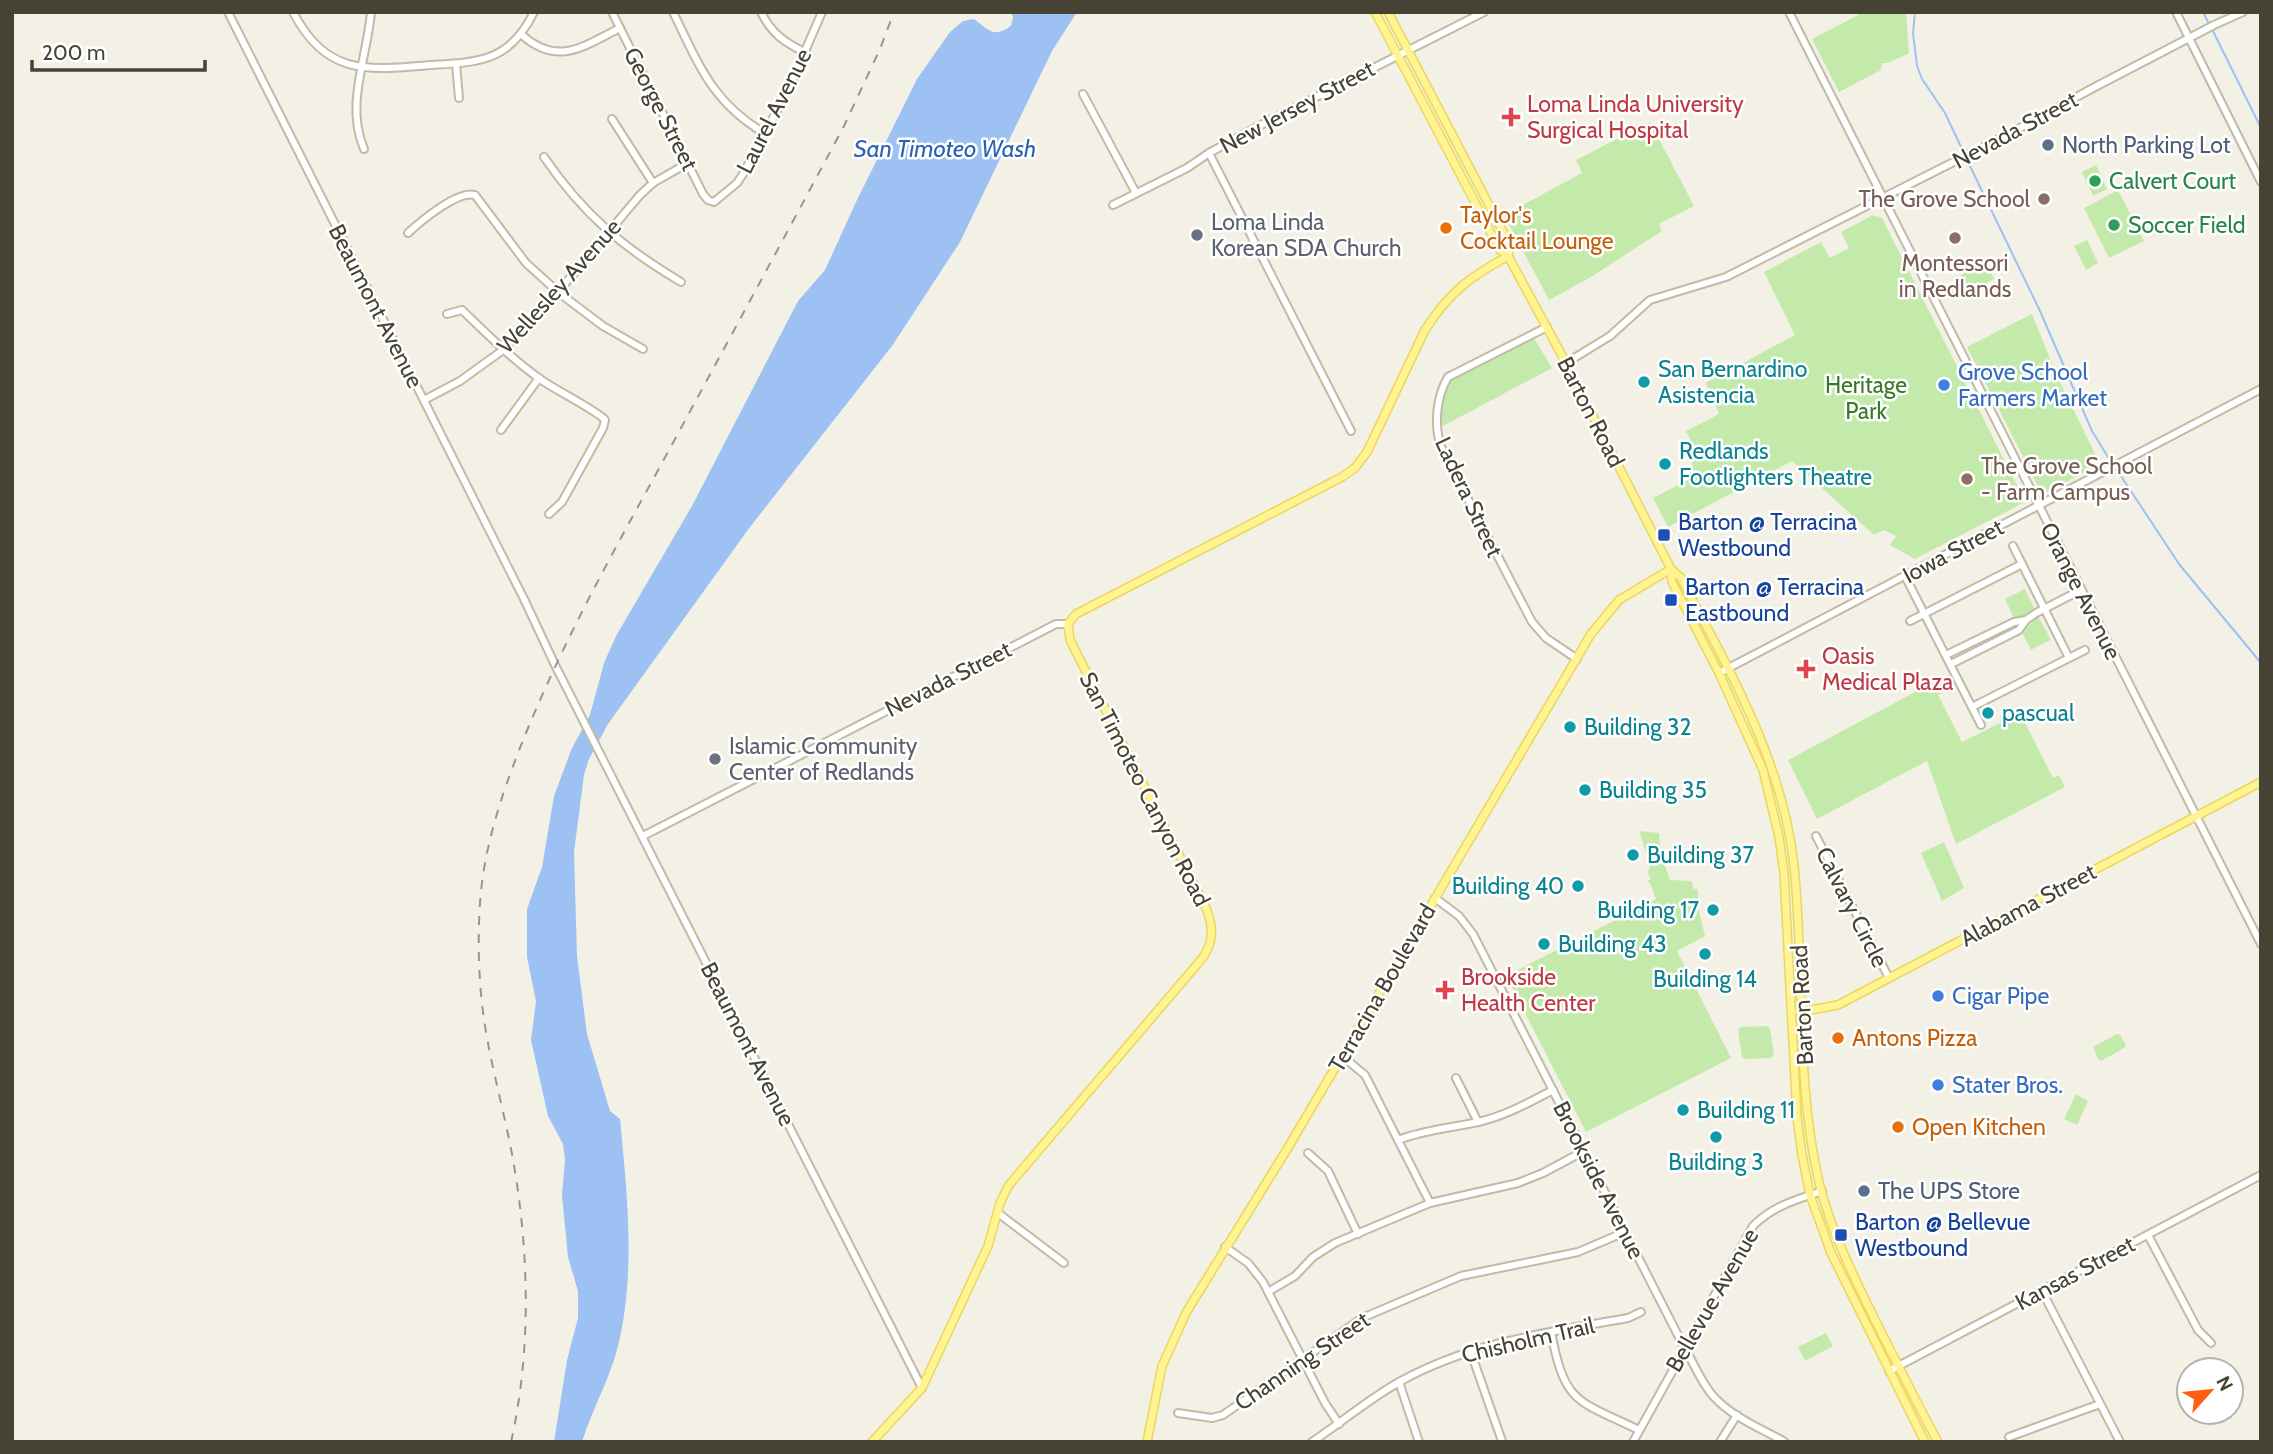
<svg xmlns="http://www.w3.org/2000/svg" width="2273" height="1454" viewBox="0 0 2273 1454" font-family="Cabin,sans-serif">
<style>
.green{fill:#c3eaab}
.water{fill:#9ec1f3}
.lines{fill:none;stroke-linecap:round;stroke-linejoin:round}
.stream{stroke:#9ec1f3;stroke-width:2}
.minor-casing{stroke:#bfbba7;stroke-width:10}
.major-casing{stroke:#e9d85d;stroke-width:10}
.minor{stroke:#fff;stroke-width:6}
.major{stroke:#fff392;stroke-width:7}
.rail{stroke:#959595;stroke-width:2;stroke-dasharray:9 9;stroke-linecap:butt}
.health-dot{fill:#e0444e;stroke:#fff;stroke-width:2.5}
.service-dot{fill:#5c6f8a;stroke:#fff;stroke-width:2.5}
.leisure-dot{fill:#2e9e5b;stroke:#fff;stroke-width:2.5}
.education-dot{fill:#8d6e63;stroke:#fff;stroke-width:2.5}
.food-dot{fill:#e8710a;stroke:#fff;stroke-width:2.5}
.worship-dot{fill:#6b7280;stroke:#fff;stroke-width:2.5}
.culture-dot{fill:#0f9aa8;stroke:#fff;stroke-width:2.5}
.shop-dot{fill:#3f7fe0;stroke:#fff;stroke-width:2.5}
.transit-dot{fill:#1a4fb4;stroke:#fff;stroke-width:2.5}
.labels{text-anchor:middle;dominant-baseline:central;stroke-width:5;stroke-linejoin:round;paint-order:stroke}
.health-label{font-size:23px;fill:#be3a42;stroke:#fff;text-anchor:start}
.street-label{font-size:23px;fill:#464234;stroke:#fff}
.service-label{font-size:23px;fill:#4e5e75;stroke:#fff;text-anchor:start}
.leisure-label{font-size:23px;fill:#27864d;stroke:#fff;text-anchor:start}
.education-label{font-size:23px;fill:#785e54;stroke:#fff;text-anchor:end}
.food-label{font-size:23px;fill:#c56008;stroke:#fff;text-anchor:start}
.worship-label{font-size:23px;fill:#5b616d;stroke:#fff;text-anchor:start}
.culture-label{font-size:23px;fill:#0d838f;stroke:#fff;text-anchor:start}
.shop-label{font-size:23px;fill:#366cbe;stroke:#fff;text-anchor:start}
.park-label{font-size:23px;fill:#367a25;stroke:#fff}
.transit-label{font-size:23px;fill:#164399;stroke:#fff;text-anchor:start}
.water-label{font-size:24px;font-style:italic;fill:#2961b6;stroke:#fff}
</style>
<rect width="100%" height="100%" fill="#f3f1e5"/>
<!-- green -->
<g class="green">
<polygon points="1864,12 1906,12 1909,53 1888,63 1882,63 1881,70 1839,92 1812,39"/>
<polygon points="1650,122 1694,206 1659,224 1662,231 1591,277 1549,300 1504,215 1582,173 1576,160"/>
<polygon points="2096,165 2107,189 2093,196 2082,172"/>
<polygon points="2118,190 2144,241 2109,258 2084,208"/>
<polygon points="1873,215 1882,218 2024,499 2023,503 1915,559 1890,545 1896,536 1884,530 1874,535 1792,461 1668,527 1653,498 1688,480 1695,450 1686,431 1719,414 1706,383 1795,335 1764,272 1821,242 1830,258 1849,248 1841,232"/>
<polygon points="2087,240 2098,263 2086,270 2074,246"/>
<polygon points="1986,262 1994,279 1969,292 1961,275"/>
<polygon points="2032,314 2057,376 2100,464 2047,492 2040,490 1967,347"/>
<path d="M 1534,338 L 1552,368 L 1443,426 C 1439,411 1443,390 1453,378 Z"/>
<polygon points="2025,589 2034,608 2025,617 2014,618 2005,599"/>
<polygon points="2038,616 2051,640 2031,650 2022,632"/>
<polygon points="1952,676 1957,686 1938,695 1962,742 2020,713 2053,778 2059,775 2065,787 1956,844 1927,761 1817,819 1788,760 1932,683 1934,685"/>
<polygon points="1639,831 1659,833 1661,854 1670,880 1691,881 1694,889 1698,889 1698,907 1705,936 1677,951 1731,1058 1586,1132 1506,976 1656,899 1650,883 1647,881 1651,879 1648,873 1650,865"/>
<polygon points="1944,842 1964,888 1942,901 1921,853"/>
<polygon points="1767,1026 1770,1029 1774,1055 1771,1058 1744,1059 1742,1057 1738,1030 1741,1027"/>
<polygon points="2117,1034 2120,1035 2126,1045 2124,1048 2101,1061 2098,1059 2093,1047"/>
<polygon points="2076,1094 2088,1101 2077,1125 2064,1119"/>
<polygon points="1826,1333 1833,1346 1805,1361 1798,1347"/>
</g>
<!-- water -->
<path class="water" d="M 1011,12 L 1077,12 L 1052,51 L 960,242 L 892,346 L 750,527 L 608,724 L 589,759 L 584,775 L 574,852 L 577,956 L 587,1034 L 610,1111 L 620,1119 C 627,1193 636,1273 618,1346 C 610,1379 592,1409 582,1442 L 554,1442 L 567,1360 L 578,1318 L 578,1291 L 568,1257 L 562,1195 L 565,1160 L 563,1144 L 548,1116 L 531,1040 L 536,1001 L 527,957 L 527,909 L 542,867 L 554,796 L 572,748 L 590,715 L 604,663 L 616,636 L 692,506 L 798,301 L 825,270 L 856,202 L 917,79 L 950,32 L 963,21 L 974,19 C 990,31 993,38 1011,26 L 1013,17 Z"/>
<g class="lines">
<!-- stream -->
<g class="stream">
<polyline points="1915,12 1913,33 1917,66 1922,79 1945,113 1963,151"/>
<polyline points="2203,12 2209,24"/>
<polyline points="2212,29 2261,128"/>
<polyline points="1970,166 2040,311 2092,431 2111,462"/>
<polyline points="2117,470 2179,564 2261,663"/>
</g>
<!-- minor casing -->
<g class="minor-casing">
<g id="minor">
<polyline points="228,12 525,601"/>
<path d="M 293,12 C 327,77 368,70 432,65 C 481,62 510,61 534,12"/>
<polyline points="612,12 703,194 708,200 714,202 737,183 743,174 789,88 822,12"/>
<path d="M 673,12 C 699,65 712,102 764,133"/>
<path d="M 761,12 C 772,34 784,42 806,53"/>
<polyline points="1789,12 2261,944"/>
<polyline points="2176,12 2261,182"/>
<path d="M 522,35 C 558,67 584,46 620,28"/>
<polyline points="456,64 459,98"/>
<polyline points="1083,94 1136,193"/>
<polyline points="612,119 653,183"/>
<path d="M 364,149 C 345,104 367,59 371,12"/>
<polyline points="1209,153 1351,431"/>
<path d="M 544,157 C 583,214 622,247 681,282"/>
<polyline points="1113,205 1187,168 1209,153 1257,127 1484,12"/>
<path d="M 408,233 C 421,221 458,190 475,195 L 526,263 L 558,292 L 603,326 L 643,349"/>
<path d="M 447,314 L 462,310 C 487,334 512,359 540,379 C 552,388 599,412 605,420 L 603,428 L 562,502 L 549,514"/>
<path d="M 1547,327 L 1448,377 C 1436,397 1434,425 1441,447 L 1532,622 L 1546,638 L 1577,659"/>
<polyline points="1566,363 1610,336 1650,300 1726,277 2007,135 2093,88 2214,25 2243,12"/>
<polyline points="424,400 460,381 503,350 558,292 640,195 653,183 688,163"/>
<polyline points="501,430 539,378"/>
<polyline points="2013,546 2069,658"/>
<polyline points="1905,576 1981,725"/>
<polyline points="524,599 555,665 922,1388"/>
<polyline points="1910,621 2022,564"/>
<polyline points="1946,655 2014,622 2026,620"/>
<polyline points="1951,664 2019,630 2026,620 2036,613 2081,590"/>
<polyline points="1719,673 2261,389"/>
<polyline points="1972,707 2085,650"/>
<polyline points="643,836 1056,624 1068,624"/>
<polyline points="1816,836 1889,978"/>
<path d="M 1435,898 L 1459,916 L 1473,934 L 1684,1347 C 1694,1363 1702,1385 1715,1398 C 1734,1418 1762,1429 1785,1442"/>
<polyline points="1342,1056 1365,1075 1430,1203"/>
<polyline points="1456,1078 1478,1122"/>
<path d="M 1398,1140 C 1424,1130 1451,1128 1478,1122 C 1505,1116 1528,1103 1553,1090"/>
<polyline points="1308,1153 1328,1171 1358,1234"/>
<polyline points="998,1213 1064,1263"/>
<polyline points="2148,1235 2198,1330 2211,1343"/>
<polyline points="1225,1247 1248,1263 1263,1282 1325,1403 1339,1424"/>
<polyline points="2042,1291 2120,1442"/>
<polyline points="1268,1292 1295,1276 1313,1257 1335,1243 1430,1203 1518,1183 1543,1173 1584,1151"/>
<path d="M 1551,1332 C 1565,1405 1577,1400 1639,1430"/>
<polyline points="1470,1350 1502,1441"/>
<polyline points="1889,1371 2261,1175"/>
<polyline points="1399,1382 1419,1442"/>
<polyline points="1178,1413 1212,1418 1223,1415 1362,1318 1461,1276 1578,1252 1625,1232"/>
<polyline points="2009,1437 2100,1404"/>
<path d="M 1312,1442 C 1342,1422 1370,1398 1401,1381 C 1472,1342 1550,1332 1628,1318 L 1641,1312"/>
<path d="M 1633,1442 L 1753,1226 C 1773,1206 1795,1200 1822,1191"/>
<polyline points="1720,1442 1737,1415"/>
</g>
</g>
<!-- major casing -->
<g class="major-casing">
<g id="major">
<polyline points="1375,12 1500,250 1508,256 1566,363 1671,569 1672,582 1719,673 1763,770 1779,837 1784,873 1797,1117 1802,1155 1810,1195 1831,1253 1925,1442"/>
<polyline points="1388,12 1510,245 1508,256"/>
<path d="M 1671,569 L 1681,578 C 1729,670 1783,761 1794,866 C 1805,971 1795,1079 1819,1182 C 1832,1236 1858,1285 1882,1334 C 1901,1370 1918,1406 1938,1442"/>
<polyline points="1799,1012 1838,1005 2261,782"/>
<path d="M 872,1442 L 922,1388 L 988,1246 L 1000,1203 L 1009,1185 L 1200,961 C 1214,944 1214,928 1206,908 L 1070,640 L 1068,624 L 1076,614 L 1342,477 L 1355,468 L 1367,452 L 1425,330 C 1450,291 1469,278 1508,256"/>
<polyline points="1147,1442 1162,1366 1187,1311 1286,1151 1591,634 1619,600 1671,569"/>
</g>
</g>
<!-- minor -->
<use href="#minor" class="minor"/>
<!-- major -->
<use href="#major" class="major"/>
<!-- rail -->
<path class="rail" d="M 511,1442 C 532,1349 529,1247 512,1154 C 505,1117 495,1080 488,1043 C 479,997 477,950 480,903 C 484,844 504,787 526,733 C 563,643 609,559 656,474 C 719,358 782,242 844,126 L 880,49 L 894,12"/>
</g>
<!-- markers -->
<g class="health-dot">
<path d="M1507.5 106.5h7v7h7v7h-7v7h-7v-7h-7v-7h7z"/>
<path d="M1802.5 658.5h7v7h7v7h-7v7h-7v-7h-7v-7h7z"/>
<path d="M1441.5 979.5h7v7h7v7h-7v7h-7v-7h-7v-7h7z"/>
</g>
<g class="service-dot">
<circle cx="2048" cy="145" r="7"/>
<circle cx="1864" cy="1191" r="7"/>
</g>
<g class="leisure-dot">
<circle cx="2095" cy="181" r="7"/>
<circle cx="2114" cy="225" r="7"/>
</g>
<g class="education-dot">
<circle cx="2044" cy="199" r="7"/>
<circle cx="1955" cy="238" r="7"/>
<circle cx="1967" cy="479" r="7"/>
</g>
<g class="food-dot">
<circle cx="1446" cy="228" r="7"/>
<circle cx="1838" cy="1038" r="7"/>
<circle cx="1898" cy="1127" r="7"/>
</g>
<g class="worship-dot">
<circle cx="1197" cy="235" r="7"/>
<circle cx="715" cy="759" r="7"/>
</g>
<g class="culture-dot">
<circle cx="1644" cy="382" r="7"/>
<circle cx="1665" cy="464" r="7"/>
<circle cx="1988" cy="713" r="7"/>
<circle cx="1570" cy="727" r="7"/>
<circle cx="1585" cy="790" r="7"/>
<circle cx="1633" cy="855" r="7"/>
<circle cx="1578" cy="886" r="7"/>
<circle cx="1713" cy="910" r="7"/>
<circle cx="1544" cy="944" r="7"/>
<circle cx="1705" cy="954" r="7"/>
<circle cx="1683" cy="1110" r="7"/>
<circle cx="1716" cy="1137" r="7"/>
</g>
<g class="shop-dot">
<circle cx="1944" cy="385" r="7"/>
<circle cx="1938" cy="996" r="7"/>
<circle cx="1938" cy="1085" r="7"/>
</g>
<g class="transit-dot">
<rect x="1657" y="528" width="14" height="14" rx="3.5"/>
<rect x="1664" y="593" width="14" height="14" rx="3.5"/>
<rect x="1834" y="1228" width="14" height="14" rx="3.5"/>
</g>
<g class="labels">
<!-- health labels -->
<g class="health-label">
<text x="1527" y="104">Loma Linda University<tspan x="1527" dy="26">Surgical Hospital</tspan></text>
<text x="1822" y="656">Oasis<tspan x="1822" dy="26">Medical Plaza</tspan></text>
<text x="1461" y="977">Brookside<tspan x="1461" dy="26">Health Center</tspan></text>
</g>
<!-- street labels -->
<g class="street-label">
<text transform="translate(1297 107) rotate(-28)">New Jersey Street</text>
<text transform="translate(661 109) rotate(63)">George Street</text>
<text transform="translate(774 111) rotate(-63)">Laurel Avenue</text>
<text transform="translate(2015 130) rotate(-28)">Nevada Street</text>
<text transform="translate(559 286) rotate(-48)">Wellesley Avenue</text>
<text transform="translate(376 306) rotate(63)">Beaumont Avenue</text>
<text transform="translate(1591 412) rotate(63)">Barton Road</text>
<text transform="translate(1469 497) rotate(65)">Ladera Street</text>
<text transform="translate(1953 551) rotate(-28)">Iowa Street</text>
<text transform="translate(2081 591) rotate(63)">Orange Avenue</text>
<text transform="translate(948 679) rotate(-27)">Nevada Street</text>
<text transform="translate(1145 789) rotate(63)">San Timoteo Canyon Road</text>
<text transform="translate(2028 905) rotate(-28)">Alabama Street</text>
<text transform="translate(1852 907) rotate(63)">Calvary Circle</text>
<text transform="translate(1382 988) rotate(-60)">Terracina Boulevard</text>
<text transform="translate(1802 1005) rotate(-93)">Barton Road</text>
<text transform="translate(748 1044) rotate(63)">Beaumont Avenue</text>
<text transform="translate(1599 1180) rotate(63)">Brookside Avenue</text>
<text transform="translate(2075 1273) rotate(-28)">Kansas Street</text>
<text transform="translate(1712 1300) rotate(-60)">Bellevue Avenue</text>
<text transform="translate(1528 1340) rotate(-13)">Chisholm Trail</text>
<text transform="translate(1302 1361) rotate(-34)">Channing Street</text>
</g>
<!-- service labels -->
<g class="service-label">
<text x="2062" y="145">North Parking Lot</text>
<text x="1878" y="1191">The UPS Store</text>
</g>
<!-- leisure labels -->
<g class="leisure-label">
<text x="2109" y="181">Calvert Court</text>
<text x="2128" y="225">Soccer Field</text>
</g>
<!-- education labels -->
<g class="education-label">
<text x="2030" y="199">The Grove School</text>
<text x="1955" y="263" text-anchor="middle">Montessori<tspan x="1955" dy="26">in Redlands</tspan></text>
<text x="1981" y="466" text-anchor="start">The Grove School<tspan x="1981" dy="26">- Farm Campus</tspan></text>
</g>
<!-- food labels -->
<g class="food-label">
<text x="1460" y="215">Taylor's<tspan x="1460" dy="26">Cocktail Lounge</tspan></text>
<text x="1852" y="1038">Antons Pizza</text>
<text x="1912" y="1127">Open Kitchen</text>
</g>
<!-- worship labels -->
<g class="worship-label">
<text x="1211" y="222">Loma Linda<tspan x="1211" dy="26">Korean SDA Church</tspan></text>
<text x="729" y="746">Islamic Community<tspan x="729" dy="26">Center of Redlands</tspan></text>
</g>
<!-- culture labels -->
<g class="culture-label">
<text x="1658" y="369">San Bernardino<tspan x="1658" dy="26">Asistencia</tspan></text>
<text x="1679" y="451">Redlands<tspan x="1679" dy="26">Footlighters Theatre</tspan></text>
<text x="2002" y="713">pascual</text>
<text x="1584" y="727">Building 32</text>
<text x="1599" y="790">Building 35</text>
<text x="1647" y="855">Building 37</text>
<text x="1564" y="886" text-anchor="end">Building 40</text>
<text x="1699" y="910" text-anchor="end">Building 17</text>
<text x="1558" y="944">Building 43</text>
<text x="1705" y="979" text-anchor="middle">Building 14</text>
<text x="1697" y="1110">Building 11</text>
<text x="1716" y="1162" text-anchor="middle">Building 3</text>
</g>
<!-- shop labels -->
<g class="shop-label">
<text x="1958" y="372">Grove School<tspan x="1958" dy="26">Farmers Market</tspan></text>
<text x="1952" y="996">Cigar Pipe</text>
<text x="1952" y="1085">Stater Bros.</text>
</g>
<!-- park labels -->
<g class="park-label">
<text x="1866" y="385">Heritage<tspan x="1866" dy="26">Park</tspan></text>
</g>
<!-- transit labels -->
<g class="transit-label">
<text x="1678" y="522">Barton @ Terracina<tspan x="1678" dy="26">Westbound</tspan></text>
<text x="1685" y="587">Barton @ Terracina<tspan x="1685" dy="26">Eastbound</tspan></text>
<text x="1855" y="1222">Barton @ Bellevue<tspan x="1855" dy="26">Westbound</tspan></text>
</g>
<!-- water labels -->
<g class="water-label">
<text x="945" y="148">San Timoteo Wash</text>
</g>
</g>
<!-- border -->
<rect width="2273" height="1454" fill="none" stroke="#464234" stroke-width="28"/>
<!-- north arrow -->
<g transform="translate(2210 1391) rotate(63)"><circle r="33" fill="#ffffff" stroke="#b5b3ae" stroke-width="2"/>
<path d="M0-5L12 26L0 18L-12 26Z" fill="#ff5e10"/>
<text y="-10" font-size="19" font-weight="bold" text-anchor="middle" fill="#464234">N</text>
</g>
<!-- scale -->
<path d="M32 60v10h173v-10" fill="none" stroke="#464234" stroke-width="3.5"/>
<text x="42" y="60" font-size="21" fill="#464234" stroke="#ffffff" stroke-width="5" paint-order="stroke">200 m</text>
</svg>
